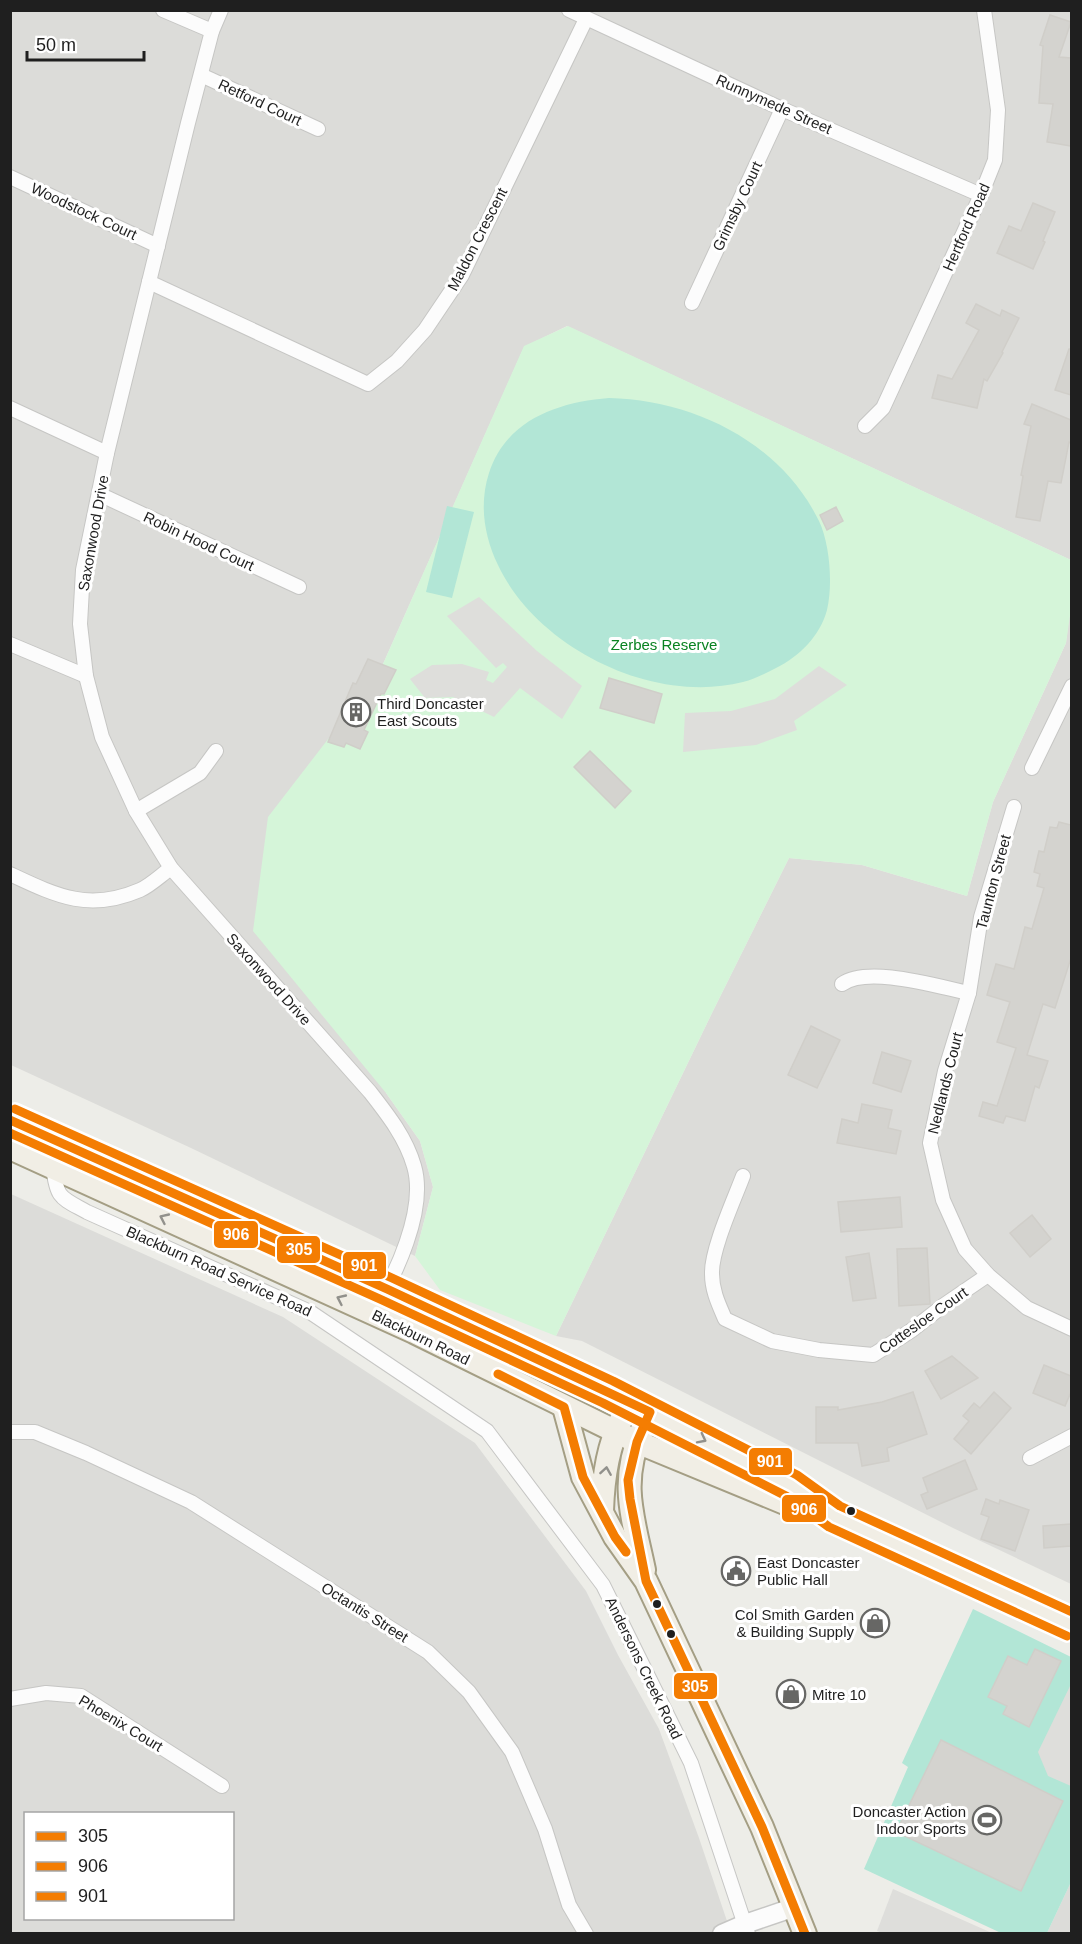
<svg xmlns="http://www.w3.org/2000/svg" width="1082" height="1944" viewBox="0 0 1082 1944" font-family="Arial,sans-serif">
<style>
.residential{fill:#dcdcd9;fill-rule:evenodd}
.park{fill:#d5f5d9}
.pitch{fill:#b2e6d6}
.parking{fill:#dededb}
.building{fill:#d4d3cf;stroke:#d0cec9;stroke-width:1.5}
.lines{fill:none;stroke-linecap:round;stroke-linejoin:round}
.minor-casing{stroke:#c6c6c4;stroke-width:16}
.tertiary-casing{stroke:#c6c6c4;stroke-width:21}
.primary-casing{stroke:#a49e84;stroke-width:26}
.minor{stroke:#fcfcfc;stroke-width:14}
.tertiary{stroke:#fcfcfc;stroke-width:18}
.primary{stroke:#f1eee5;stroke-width:22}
.bus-1-casing{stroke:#fff;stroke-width:14}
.bus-2-casing{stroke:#fff;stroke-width:14}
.bus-3-casing{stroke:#fff;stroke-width:14}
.bus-1{stroke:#f47d02;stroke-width:9}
.bus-2{stroke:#f47d02;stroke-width:9}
.bus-3{stroke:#f47d02;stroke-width:9}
.oneway{stroke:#92918c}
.bus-dot{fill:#1f1f1f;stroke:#fff;stroke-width:2}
.labels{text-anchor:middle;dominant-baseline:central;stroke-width:6;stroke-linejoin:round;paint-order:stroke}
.street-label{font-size:15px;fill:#1f1f1f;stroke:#fff}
.park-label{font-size:15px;fill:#098221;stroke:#fff}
.poi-label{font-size:15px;fill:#1f1f1f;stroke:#fff;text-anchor:start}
.line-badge{stroke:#fff;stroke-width:2}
.badge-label{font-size:16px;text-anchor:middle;font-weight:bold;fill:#fff}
</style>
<rect width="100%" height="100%" fill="#edede8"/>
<!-- residential -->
<g class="residential">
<polygon points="11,11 1071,11 1071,560 567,326 524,347 379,673 386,1093 420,1141 433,1187 415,1256 191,1148 11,1065"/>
<polygon points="1071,602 1071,1584 953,1528 582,1341 556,1336 712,1013 789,858 862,865 967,896 993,802 1066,643"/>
<path d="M 11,1194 L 283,1317 L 475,1443 L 586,1591 L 618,1655 L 659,1729 L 699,1838 L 731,1933 L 11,1934 ZM 26,1814 L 232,1814 L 232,1918 L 26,1918 Z"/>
<polygon points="1071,1882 1071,1933 1047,1933"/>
</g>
<!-- park -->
<polygon class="park" points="568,326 1071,560 1072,602 1066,643 993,802 967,896 862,865 789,858 712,1013 556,1336 440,1290 415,1256 433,1187 420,1141 386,1093 253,931 268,817 379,673 524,346"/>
<!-- pitch -->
<g class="pitch">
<path d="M 609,398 C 694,400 780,442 819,521 C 830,544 833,585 827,610 C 820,636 800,656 776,668 C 766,673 755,679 743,682 C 653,705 537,648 498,565 C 484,536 479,504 489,473 C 506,420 558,402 609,398 Z"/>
<polygon points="447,506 474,512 452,598 426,592"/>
<polygon points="973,1609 1071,1657 1071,1882 1047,1933 1001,1933 864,1869 908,1767 902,1763"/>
</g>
<!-- parking -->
<g class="parking">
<polygon points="479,597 537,651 582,686 562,719 520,688 494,717 453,697 425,698 410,679 432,665 462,664 489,672 486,680 493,683 507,667 503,663 496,668 447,616"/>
<polygon points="819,666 847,685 794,721 797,730 756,745 683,752 685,713 731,711 775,699"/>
<polygon points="1071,1684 1071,1786 1048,1776 1038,1752"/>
<polygon points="893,1889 992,1933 885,1934 877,1931"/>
</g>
<!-- building -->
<g class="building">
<polygon points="1050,15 1071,22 1059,57 1071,58 1071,146 1047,142 1053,104 1039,103 1043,46 1040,45"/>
<polygon points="1033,203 1055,212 1043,241 1045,242 1033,269 997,253 1009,226 1021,231"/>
<polygon points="976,304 1000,316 1002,310 1019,318 1002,352 1003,353 987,381 984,379 977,408 932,398 938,375 952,379 979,330 966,323"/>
<polygon points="1069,349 1071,349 1071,395 1055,390"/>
<polygon points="1032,404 1071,420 1071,443 1069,442 1061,483 1048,481 1040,521 1016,517 1023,476 1021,475 1031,426 1024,424"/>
<polygon points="836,507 843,521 827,530 820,515"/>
<polygon points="368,659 396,670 384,694 381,694 364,730 368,732 360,749 346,743 344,747 328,742 353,683 356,684"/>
<polygon points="609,678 662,694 654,723 600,708"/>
<polygon points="590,751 631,791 615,808 574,767"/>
<polygon points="1059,822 1071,825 1071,958 1055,1008 1043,1004 1027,1055 1048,1061 1039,1088 1035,1086 1025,1121 1006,1116 1003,1123 979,1116 983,1102 997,1106 1016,1048 997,1042 1010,1002 987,995 996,964 1014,969 1025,927 1032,929 1044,888 1037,886 1040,874 1034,872 1039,851 1044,852 1050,827 1057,828"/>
<polygon points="811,1026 840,1040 817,1088 788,1075"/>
<polygon points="882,1052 911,1061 901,1092 873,1083"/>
<polygon points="862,1104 892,1110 888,1128 901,1131 896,1154 837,1143 842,1119 858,1123"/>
<polygon points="900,1197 902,1227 841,1232 838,1202"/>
<polygon points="1032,1215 1051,1239 1030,1257 1010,1233"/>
<polygon points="927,1248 930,1304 899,1306 897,1249"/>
<polygon points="869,1253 876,1298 853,1301 846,1257"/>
<polygon points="952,1356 978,1378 941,1399 925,1371"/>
<polygon points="1044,1365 1071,1376 1071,1392 1065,1406 1033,1393"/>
<polygon points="913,1392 927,1434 887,1448 889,1461 862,1466 858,1443 816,1443 816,1407 838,1407 838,1410 882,1402"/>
<polygon points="994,1392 1011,1408 971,1454 954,1439 969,1421 963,1416 974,1403 980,1408"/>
<polygon points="965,1460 977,1489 927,1509 921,1495 928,1492 923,1478"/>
<polygon points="986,1499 999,1504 1000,1500 1029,1510 1015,1551 981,1539 989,1517 981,1514"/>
<polygon points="1071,1524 1071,1546 1044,1548 1043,1526"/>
<polygon points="1035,1649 1061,1661 1029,1727 1003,1714 1007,1706 988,1697 1008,1656 1027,1665"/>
<polygon points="941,1740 1063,1801 1021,1891 896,1832"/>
</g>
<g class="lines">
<!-- minor casing -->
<g class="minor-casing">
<g id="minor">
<polyline points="163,10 212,31"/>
<path d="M 221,10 L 212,31 L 188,123 L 107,453 L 83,570 L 80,624 L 86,676 L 102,737 L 136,811 L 171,868 L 370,1092 C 388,1115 406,1138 414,1166 C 427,1210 395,1277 372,1313"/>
<polyline points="569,10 782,109 981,195"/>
<polyline points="201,75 318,129"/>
<polyline points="10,177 158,246"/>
<polyline points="149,282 368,384 397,361 425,330 462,275 586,19"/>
<polyline points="692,303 782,109"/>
<polyline points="10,408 107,453"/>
<polyline points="865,426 883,408 981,195 995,160 998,110 984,10"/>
<polyline points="99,494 299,587"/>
<polyline points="10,644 86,676"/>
<polyline points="1032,768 1072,686"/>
<polyline points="1014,807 981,917 969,993 945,1071 930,1143 943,1200 965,1249 988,1275 1027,1308 1072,1329"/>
<polyline points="136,811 200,773 216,751"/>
<path d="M 10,874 C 57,896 89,912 140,890 C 151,885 161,875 171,868"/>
<path d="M 842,984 C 868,965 939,987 969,993"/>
<path d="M 53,1167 C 57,1199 60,1197 87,1212 L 310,1312 L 487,1431 L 603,1585 L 691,1763 L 748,1934"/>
<path d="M 743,1176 C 734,1200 711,1250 712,1274 C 712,1291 719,1305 725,1319 L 772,1341 L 819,1350 L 873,1355 L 912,1330 L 944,1305 L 988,1275"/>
<polyline points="10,1432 35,1432 86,1453 191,1502 428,1652 469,1692 512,1752 545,1829 569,1905 586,1934"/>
<polyline points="1030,1458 1072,1436"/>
<polyline points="10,1699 46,1693 81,1696 222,1786"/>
</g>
</g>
<!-- tertiary casing -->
<g class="tertiary-casing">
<polyline id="tertiary" points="722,1934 745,1924 795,1907"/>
</g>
<!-- primary casing -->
<g class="primary-casing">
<g id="primary">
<polyline points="10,1120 387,1289 608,1392 792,1486 823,1509"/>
<polyline points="10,1148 414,1332 637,1442 785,1503 834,1516 1072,1625"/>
<polyline points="564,1407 583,1477 615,1537 646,1581 762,1827 805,1934"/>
<path d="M 642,1430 C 619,1483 633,1517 644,1570"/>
<path d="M 602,1511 C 603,1480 607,1448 621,1420"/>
</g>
</g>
<!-- minor -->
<use href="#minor" class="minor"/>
<!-- tertiary -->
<use href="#tertiary" class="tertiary"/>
<!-- primary -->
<use href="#primary" class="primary"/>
<!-- bus-1 casing -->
<g class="bus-1-casing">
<g id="bus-1">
<polyline points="10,1120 387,1289 650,1412 637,1442 628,1480 630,1499 646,1581 762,1827 805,1934"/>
<polyline points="498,1374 564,1407 583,1477 615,1537 626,1552"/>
</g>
</g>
<!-- bus-2 casing -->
<g class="bus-2-casing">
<polyline id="bus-2" points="10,1133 382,1300 603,1403 786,1496 829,1527 1067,1636"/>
</g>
<!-- bus-3 casing -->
<g class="bus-3-casing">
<polyline id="bus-3" points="15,1109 392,1278 613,1381 797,1475 840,1506 1072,1612"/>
</g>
<!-- bus-1 -->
<use href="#bus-1" class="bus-1"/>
<!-- bus-2 -->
<use href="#bus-2" class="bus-2"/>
<!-- bus-3 -->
<use href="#bus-3" class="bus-3"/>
</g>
<!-- one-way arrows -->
<defs><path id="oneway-chevron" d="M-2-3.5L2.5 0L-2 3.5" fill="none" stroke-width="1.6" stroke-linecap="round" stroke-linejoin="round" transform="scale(1.5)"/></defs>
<g class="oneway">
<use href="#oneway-chevron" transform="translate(164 1218) rotate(-155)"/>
<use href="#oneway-chevron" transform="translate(341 1299) rotate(-155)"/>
<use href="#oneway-chevron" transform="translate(702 1439) rotate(27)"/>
<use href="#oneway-chevron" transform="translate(606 1471) rotate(-81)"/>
</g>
<!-- icons -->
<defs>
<g id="building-ring" transform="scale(1.5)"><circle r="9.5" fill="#fff" stroke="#676765" stroke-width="1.5"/><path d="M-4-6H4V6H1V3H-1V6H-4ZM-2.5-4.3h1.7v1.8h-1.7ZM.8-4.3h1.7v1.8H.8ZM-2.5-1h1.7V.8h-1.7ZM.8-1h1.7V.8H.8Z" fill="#676765"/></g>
<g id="civic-ring" transform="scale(1.5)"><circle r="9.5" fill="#fff" stroke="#676765" stroke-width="1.5"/><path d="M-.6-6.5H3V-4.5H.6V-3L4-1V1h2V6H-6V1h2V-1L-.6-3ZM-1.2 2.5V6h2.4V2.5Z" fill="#676765"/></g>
<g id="shop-ring" transform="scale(1.5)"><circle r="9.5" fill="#fff" stroke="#676765" stroke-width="1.5"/><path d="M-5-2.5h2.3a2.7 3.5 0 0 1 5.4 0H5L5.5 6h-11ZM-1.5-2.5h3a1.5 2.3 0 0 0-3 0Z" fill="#676765"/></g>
<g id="stadium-ring" transform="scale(1.5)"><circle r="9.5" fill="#fff" stroke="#676765" stroke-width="1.5"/><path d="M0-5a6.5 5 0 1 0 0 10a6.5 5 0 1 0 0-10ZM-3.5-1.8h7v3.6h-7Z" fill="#676765"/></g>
</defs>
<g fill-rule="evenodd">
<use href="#building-ring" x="356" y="712"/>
<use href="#civic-ring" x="736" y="1571"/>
<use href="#shop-ring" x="875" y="1623"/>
<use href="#shop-ring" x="791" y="1694"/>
<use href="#stadium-ring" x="987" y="1820"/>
</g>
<!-- markers -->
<g class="bus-dot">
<circle cx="851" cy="1511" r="5"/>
<circle cx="657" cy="1604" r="5"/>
<circle cx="671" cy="1634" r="5"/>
</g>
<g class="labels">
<!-- street labels -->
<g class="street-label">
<text transform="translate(260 102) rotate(25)">Retford Court</text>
<text transform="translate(774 104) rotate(24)">Runnymede Street</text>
<text transform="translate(737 206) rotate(-65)">Grimsby Court</text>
<text transform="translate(84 211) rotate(25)">Woodstock Court</text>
<text transform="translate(966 227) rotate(-66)">Hertford Road</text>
<text transform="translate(477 239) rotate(-63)">Maldon Crescent</text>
<text transform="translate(93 533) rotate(-80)">Saxonwood Drive</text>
<text transform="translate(199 541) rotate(25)">Robin Hood Court</text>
<text transform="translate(993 882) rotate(-75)">Taunton Street</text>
<text transform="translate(269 979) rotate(48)">Saxonwood Drive</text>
<text transform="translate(945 1083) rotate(-76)">Nedlands Court</text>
<text transform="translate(219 1271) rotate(24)">Blackburn Road Service Road</text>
<text transform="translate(923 1320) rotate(-35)">Cottesloe Court</text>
<text transform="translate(421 1337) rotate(26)">Blackburn Road</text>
<text transform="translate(365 1612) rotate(32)">Octantis Street</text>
<text transform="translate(644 1668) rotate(64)">Andersons Creek Road</text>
<text transform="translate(121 1723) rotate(31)">Phoenix Court</text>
</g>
<!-- park labels -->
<g class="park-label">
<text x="664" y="644">Zerbes Reserve</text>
</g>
<!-- poi labels -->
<g class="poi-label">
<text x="377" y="703">Third Doncaster<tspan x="377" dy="17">East Scouts</tspan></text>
<text x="757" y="1562">East Doncaster<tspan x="757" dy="17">Public Hall</tspan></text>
<text x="854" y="1614" text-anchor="end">Col Smith Garden<tspan x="854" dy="17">&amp; Building Supply</tspan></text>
<text x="812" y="1694">Mitre 10</text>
<text x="966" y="1811" text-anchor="end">Doncaster Action<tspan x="966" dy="17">Indoor Sports</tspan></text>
</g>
</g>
<g class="line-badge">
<rect x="213" y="1220" width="46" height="29" rx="6" fill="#f47d02"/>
<rect x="276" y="1235" width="45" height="29" rx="6" fill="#f47d02"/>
<rect x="342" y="1251" width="45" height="29" rx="6" fill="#f47d02"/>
<rect x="748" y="1447" width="45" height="29" rx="6" fill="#f47d02"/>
<rect x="781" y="1494" width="46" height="29" rx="6" fill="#f47d02"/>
<rect x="673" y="1672" width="45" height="28" rx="6" fill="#f47d02"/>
</g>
<g class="badge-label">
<text x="236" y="1240">906</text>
<text x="299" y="1255">305</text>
<text x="364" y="1271">901</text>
<text x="770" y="1467">901</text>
<text x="804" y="1515">906</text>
<text x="695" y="1692">305</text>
</g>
<!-- border -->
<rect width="1082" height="1944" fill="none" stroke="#1f1f1f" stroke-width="24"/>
<!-- legend -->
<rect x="24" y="1812" width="210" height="108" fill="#ffffff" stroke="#a5a5a5" stroke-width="1.5"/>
<rect x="36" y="1832" width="30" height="9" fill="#f47d02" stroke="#a5a5a5" stroke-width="1.5"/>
<text x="78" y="1842" font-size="18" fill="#1f1f1f">305</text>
<rect x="36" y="1862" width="30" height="9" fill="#f47d02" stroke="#a5a5a5" stroke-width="1.5"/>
<text x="78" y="1872" font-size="18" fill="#1f1f1f">906</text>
<rect x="36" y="1892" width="30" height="9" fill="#f47d02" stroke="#a5a5a5" stroke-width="1.5"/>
<text x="78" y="1902" font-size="18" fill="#1f1f1f">901</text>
<!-- scale -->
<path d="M27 51v9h117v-9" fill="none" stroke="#1f1f1f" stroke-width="3"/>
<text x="36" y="51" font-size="18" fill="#1f1f1f" stroke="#ffffff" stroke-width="4.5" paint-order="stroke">50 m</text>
</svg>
